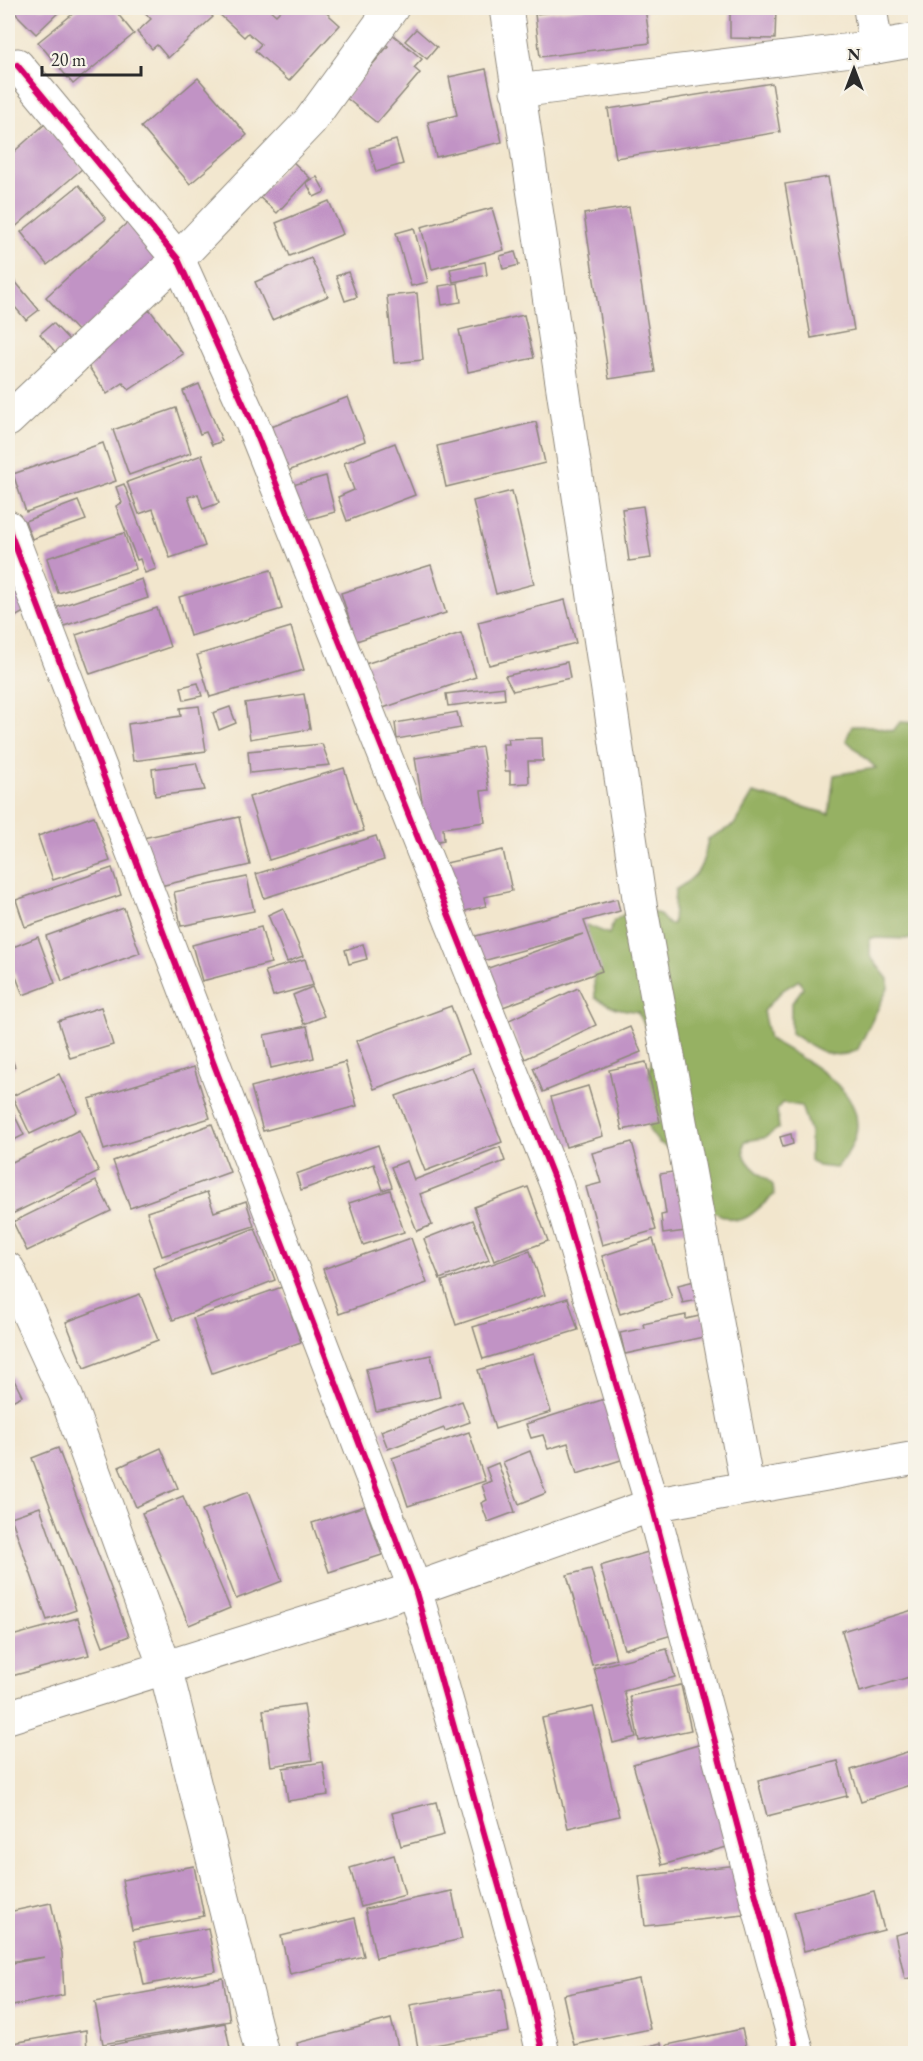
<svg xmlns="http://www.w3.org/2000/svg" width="923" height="2061" viewBox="0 0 923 2061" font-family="'EB Garamond',serif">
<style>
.forest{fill:#96b163;stroke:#606e47;stroke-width:1.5}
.building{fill:#c193c5}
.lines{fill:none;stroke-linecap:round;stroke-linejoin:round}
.minor-casing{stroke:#8e887c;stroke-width:35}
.minor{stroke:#fff;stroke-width:33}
.cycleway-casing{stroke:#f7f3e8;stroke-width:10}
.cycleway{stroke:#d6006c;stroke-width:6}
</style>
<rect width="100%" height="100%" fill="#f7f3e8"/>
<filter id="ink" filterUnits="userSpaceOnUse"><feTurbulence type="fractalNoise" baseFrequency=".0167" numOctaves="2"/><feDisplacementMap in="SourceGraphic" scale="12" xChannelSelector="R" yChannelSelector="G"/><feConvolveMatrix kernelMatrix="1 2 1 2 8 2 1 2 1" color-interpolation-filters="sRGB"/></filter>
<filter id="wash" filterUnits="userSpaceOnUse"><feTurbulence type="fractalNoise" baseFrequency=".008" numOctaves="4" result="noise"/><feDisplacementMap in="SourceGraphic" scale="24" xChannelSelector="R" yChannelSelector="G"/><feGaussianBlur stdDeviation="1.35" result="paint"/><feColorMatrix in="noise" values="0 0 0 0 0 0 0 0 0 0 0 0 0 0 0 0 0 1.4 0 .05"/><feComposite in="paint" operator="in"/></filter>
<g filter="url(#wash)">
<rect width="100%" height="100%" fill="#f2e6cd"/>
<!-- forest -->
<path class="forest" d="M 900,722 L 915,723 L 915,939 L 870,938 L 870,956 L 888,979 L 888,988 L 858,1049 C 833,1064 812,1047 791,1033 L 791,1004 L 803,988 L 799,980 L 783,990 L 763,1011 L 769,1039 C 819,1068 894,1105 836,1168 L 818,1166 L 810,1160 L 810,1132 L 801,1106 L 783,1103 L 777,1110 L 779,1128 L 764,1138 L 745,1141 C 738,1161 759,1172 773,1185 L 774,1195 C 738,1226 744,1226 701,1206 L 688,1160 L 658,1142 L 649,1130 L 646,1097 L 654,1044 L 638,1012 L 616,1008 L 595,998 L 594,977 L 575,943 L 580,930 L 587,925 L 609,934 L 614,921 L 634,907 L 659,914 L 668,924 L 673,924 L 675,890 C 700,875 703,867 708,839 L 734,825 L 753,793 L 829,814 L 834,775 L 876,768 L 846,740 L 852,726 L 871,726 L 893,731 Z"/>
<g id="blocks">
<!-- building -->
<g class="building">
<polygon points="10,8 63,8 36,34"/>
<polygon points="80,8 113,8 134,34 73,84 38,42"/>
<polygon points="141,8 204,8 213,17 168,58 157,45 152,49 137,32 151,19"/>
<polygon points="219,8 268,8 276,15 283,8 321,8 340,25 289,81 255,51 261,44 248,33 244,37 216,11"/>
<polygon points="584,8 645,8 650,43 540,57 535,14"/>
<polygon points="730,8 776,8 775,39 730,38"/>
<polygon points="416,29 437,47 427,59 405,41"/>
<polygon points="392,34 422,59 414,68 420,73 377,123 345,97 388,46 384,43"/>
<polygon points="486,69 502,142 436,157 428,122 457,115 449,77"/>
<polygon points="198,78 247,135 190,184 141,127"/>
<polygon points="772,83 780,132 616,158 608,109"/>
<polygon points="45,124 83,168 12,230 8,225 8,157"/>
<polygon points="396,140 403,164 376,172 369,148"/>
<polygon points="291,160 310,178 306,182 317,177 325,192 314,197 306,182 277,213 258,196"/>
<polygon points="828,177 854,330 811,338 785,184"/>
<polygon points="79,185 106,219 47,265 21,232"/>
<polygon points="329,201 343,234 290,256 276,223"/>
<polygon points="629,207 655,372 609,379 584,214"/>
<polygon points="492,208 504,250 432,269 421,227"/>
<polygon points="128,222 162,259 80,334 46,297"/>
<polygon points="414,228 428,282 411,286 396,233"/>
<polygon points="515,252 519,265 503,269 500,256"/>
<polygon points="311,258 328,296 272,320 255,282"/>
<polygon points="485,262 487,275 453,282 450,269"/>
<polygon points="348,272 357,297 345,301 336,276"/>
<polygon points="8,273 39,310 26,320 8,299"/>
<polygon points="458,283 461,302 442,305 439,286"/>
<polygon points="417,293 423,360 394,363 387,296"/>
<polygon points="150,310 183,354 129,390 123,383 107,394 82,357"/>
<polygon points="524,315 534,358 468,372 459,330"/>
<polygon points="53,323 71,342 57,354 40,334"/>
<polygon points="199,384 222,441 212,445 206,432 200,434 183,391"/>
<polygon points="348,397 365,441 278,475 261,431"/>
<polygon points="176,408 191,453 129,475 113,430"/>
<polygon points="536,422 545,463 446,487 437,446"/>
<polygon points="103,443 116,481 26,512 13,474"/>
<polygon points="395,443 415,495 347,521 338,497 354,490 344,463"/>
<polygon points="202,455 219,503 203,509 198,494 188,497 205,546 170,558 153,509 139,514 127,482"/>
<polygon points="326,476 335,512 299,522 289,486"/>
<polygon points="124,484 156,569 145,573 140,559 137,560 116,506 122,503 116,487"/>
<polygon points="512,491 534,584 496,594 473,501"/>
<polygon points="78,501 86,520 32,539 25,521"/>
<polygon points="643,506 651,558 629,561 622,509"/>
<polygon points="124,533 136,569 58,593 47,558"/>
<polygon points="431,565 446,613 356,641 341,593"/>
<polygon points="8,570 29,609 8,621"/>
<polygon points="271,570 282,609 190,636 179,597"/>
<polygon points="142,579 148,598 61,627 55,608"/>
<polygon points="565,600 576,643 489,665 478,622"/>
<polygon points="157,608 170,647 90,674 76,635"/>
<polygon points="291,627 304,670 210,697 197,655"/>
<polygon points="461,633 476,677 380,709 365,664"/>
<polygon points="567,662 570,678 513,691 505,676"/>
<polygon points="198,683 202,696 184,700 181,687"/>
<polygon points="504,687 505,699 448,706 446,694"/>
<polygon points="304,694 310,729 250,739 245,703"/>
<polygon points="199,706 206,751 133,761 128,724 181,716 180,708"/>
<polygon points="230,707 236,723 219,730 213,713"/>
<polygon points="457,712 461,728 397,739 395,723"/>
<polygon points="542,738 543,761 528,761 529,783 510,784 510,771 505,771 503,744 509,744 508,739"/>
<polygon points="322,744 330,765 250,773 248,751"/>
<polygon points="482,747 489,790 481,791 485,822 443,828 444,840 432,842 419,802 422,801 415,758"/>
<polygon points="196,763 205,790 155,796 152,769"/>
<polygon points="344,768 364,831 269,860 249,797"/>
<polygon points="94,816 110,861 53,880 38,836"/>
<polygon points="239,817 250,865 160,886 143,838"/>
<polygon points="376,836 384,860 264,898 256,874"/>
<polygon points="503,850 512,891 484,897 486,906 457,913 446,863"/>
<polygon points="112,868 121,895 25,927 16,900"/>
<polygon points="247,877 254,911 181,926 174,892"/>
<polygon points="617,899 620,911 584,921 602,971 500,1008 486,969 583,934 479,962 472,937"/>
<polygon points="124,908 140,953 62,981 46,936"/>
<polygon points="283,908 303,956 287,962 268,915"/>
<polygon points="261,927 271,963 202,981 192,945"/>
<polygon points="38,937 55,983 23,995 8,956 8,949"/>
<polygon points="363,944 367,959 349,964 345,950"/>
<polygon points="305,959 313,985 273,996 265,971"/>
<polygon points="312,987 324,1016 304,1024 293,995"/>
<polygon points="578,988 596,1025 525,1059 507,1021"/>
<polygon points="451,1006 469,1054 374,1089 356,1041"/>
<polygon points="101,1007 113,1045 70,1058 58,1021"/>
<polygon points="307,1026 314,1058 271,1068 264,1035"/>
<polygon points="630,1027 641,1052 543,1092 533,1068"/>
<polygon points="8,1049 15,1067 8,1070"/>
<polygon points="345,1062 357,1106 263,1131 251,1087"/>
<polygon points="646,1062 660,1122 622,1130 609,1070"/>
<polygon points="194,1067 210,1118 104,1150 89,1099"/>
<polygon points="473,1068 502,1142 425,1171 396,1096"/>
<polygon points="59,1074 77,1112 30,1134 12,1096"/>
<polygon points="588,1086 603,1136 566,1147 551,1097"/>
<polygon points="11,1108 24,1135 8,1143 8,1110"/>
<polygon points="212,1124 230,1172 130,1208 113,1161"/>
<polygon points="79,1130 99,1172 12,1214 8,1206 8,1164"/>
<polygon points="791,1134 793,1144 783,1147 780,1137"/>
<polygon points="632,1142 656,1230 602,1245 586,1187 601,1183 592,1153"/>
<polygon points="378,1145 392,1187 383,1190 374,1164 301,1190 296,1174"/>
<polygon points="500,1147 505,1161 420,1194 432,1225 417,1231 391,1167 407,1161 414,1180"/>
<polygon points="678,1171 686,1231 663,1234 661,1215 666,1214 660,1174"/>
<polygon points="96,1181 111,1211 27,1251 13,1222"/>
<polygon points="528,1187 548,1241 494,1261 474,1207"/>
<polygon points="390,1190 404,1232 363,1245 349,1203"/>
<polygon points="207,1192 214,1212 246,1201 254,1226 162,1256 147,1212"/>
<polygon points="473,1220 489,1260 440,1279 424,1239"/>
<polygon points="255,1228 275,1280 173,1320 153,1268"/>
<polygon points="411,1238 427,1283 339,1314 323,1269"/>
<polygon points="653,1239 672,1298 620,1314 602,1256"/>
<polygon points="530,1251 545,1295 456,1325 442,1281"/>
<polygon points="699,1280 703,1299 683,1303 678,1285"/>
<polygon points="282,1287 301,1342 212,1373 193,1318"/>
<polygon points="140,1294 158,1340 84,1368 66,1322"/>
<polygon points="568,1298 578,1330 483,1359 473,1327"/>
<polygon points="686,1315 686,1319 704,1315 708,1336 625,1354 620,1333 644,1328 643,1324"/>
<polygon points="533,1354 551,1412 495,1429 478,1370"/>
<polygon points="431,1355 440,1397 376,1411 366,1369"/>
<polygon points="12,1376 22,1396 8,1403 8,1378"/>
<polygon points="608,1398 627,1458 577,1474 568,1443 548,1449 543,1435 531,1438 526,1424"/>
<polygon points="462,1401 470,1422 445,1431 444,1428 388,1449 381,1431"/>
<polygon points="469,1432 485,1481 408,1506 392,1458"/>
<polygon points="58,1448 129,1636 103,1646 32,1458"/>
<polygon points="161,1448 178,1488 136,1507 119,1467"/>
<polygon points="530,1451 546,1493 519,1504 503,1462"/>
<polygon points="498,1463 515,1512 488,1522 481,1503 487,1500 482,1485 491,1481 486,1468"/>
<polygon points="248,1492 282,1581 236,1599 202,1510"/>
<polygon points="183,1496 230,1608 189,1625 142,1513"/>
<polygon points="365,1506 382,1555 329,1572 312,1523"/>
<polygon points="40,1507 76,1610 47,1620 11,1517"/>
<polygon points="648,1552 672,1635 624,1649 600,1566"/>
<polygon points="591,1569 616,1659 592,1665 567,1575"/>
<polygon points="916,1609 916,1675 860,1692 842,1631"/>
<polygon points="78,1618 89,1655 8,1677 8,1637"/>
<polygon points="667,1649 675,1677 624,1691 636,1737 613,1743 594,1668"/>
<polygon points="681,1685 691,1730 639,1741 630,1696"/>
<polygon points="304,1704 312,1760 271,1766 263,1710"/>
<polygon points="593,1707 619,1816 568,1828 542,1718"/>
<polygon points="705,1743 734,1845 662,1865 633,1764"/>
<polygon points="916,1749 916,1783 861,1801 851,1770"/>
<polygon points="838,1761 847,1796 767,1816 758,1781"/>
<polygon points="323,1762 328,1795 288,1801 283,1768"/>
<polygon points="436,1802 444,1835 401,1846 392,1813"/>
<polygon points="394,1855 405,1895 361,1907 350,1868"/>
<polygon points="738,1865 743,1915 645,1926 639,1876"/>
<polygon points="194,1866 204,1916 132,1930 122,1880"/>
<polygon points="452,1891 462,1939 376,1958 365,1909"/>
<polygon points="874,1891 884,1930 804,1951 794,1912"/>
<polygon points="51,1903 62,1953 64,1995 8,2007 8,1964 45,1957 8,1962 8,1912"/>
<polygon points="355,1918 364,1956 290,1974 281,1936"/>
<polygon points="208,1928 216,1971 144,1985 135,1941"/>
<polygon points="916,1930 916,1977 905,1979 895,1935"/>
<polygon points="223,1978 230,2021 103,2044 95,2002"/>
<polygon points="639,1979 650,2029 574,2045 563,1995"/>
<polygon points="502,1989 509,2032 418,2048 410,2005"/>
<polygon points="391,2019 398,2047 373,2054 299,2054 297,2043"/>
<polygon points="225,2023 231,2054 113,2054 111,2045"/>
<polygon points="742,2029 748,2054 669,2054 667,2045"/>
<polygon points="86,2030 87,2054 8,2054 8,2044"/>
<polygon points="661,2043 664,2054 622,2054 622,2053"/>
</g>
</g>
</g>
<g filter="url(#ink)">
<use href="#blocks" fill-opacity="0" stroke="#8e887c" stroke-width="1.5"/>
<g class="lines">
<!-- minor casing -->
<g class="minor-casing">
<g id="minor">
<polyline points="506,8 640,904 747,1486"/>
<polyline points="870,8 876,47"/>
<polyline points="17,65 178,259 252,423 557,1186 652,1505 798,2054"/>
<polyline points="517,91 876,47 916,40"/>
<polyline points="8,420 178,259 310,121 392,8"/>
<polyline points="8,527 415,1589 530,1996 543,2054"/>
<polyline points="8,1269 65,1393 165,1667 262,2054"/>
<polyline points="8,1717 415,1589 652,1505 916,1458"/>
</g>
</g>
<!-- minor -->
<use href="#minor" class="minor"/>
<!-- cycleway casing -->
<g class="cycleway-casing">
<g id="cycleway">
<polyline points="17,65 178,259 252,423 557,1186 652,1505 798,2054"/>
<polyline points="8,527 415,1589 530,1996 543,2054"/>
</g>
</g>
<!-- cycleway -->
<use href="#cycleway" class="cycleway"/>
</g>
</g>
<!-- margin -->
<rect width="923" height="2061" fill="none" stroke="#f7f3e8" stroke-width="30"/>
<!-- north arrow -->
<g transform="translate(854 69)" stroke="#f7f3e8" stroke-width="4.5" paint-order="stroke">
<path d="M0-4.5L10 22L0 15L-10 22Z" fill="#2b2b2b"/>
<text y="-9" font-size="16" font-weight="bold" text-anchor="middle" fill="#2b2b2b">N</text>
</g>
<!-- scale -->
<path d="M42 66v9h99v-9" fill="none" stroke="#2b2b2b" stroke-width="3"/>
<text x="51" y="66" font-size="18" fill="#2b2b2b" stroke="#f7f3e8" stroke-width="4.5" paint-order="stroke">20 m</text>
</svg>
